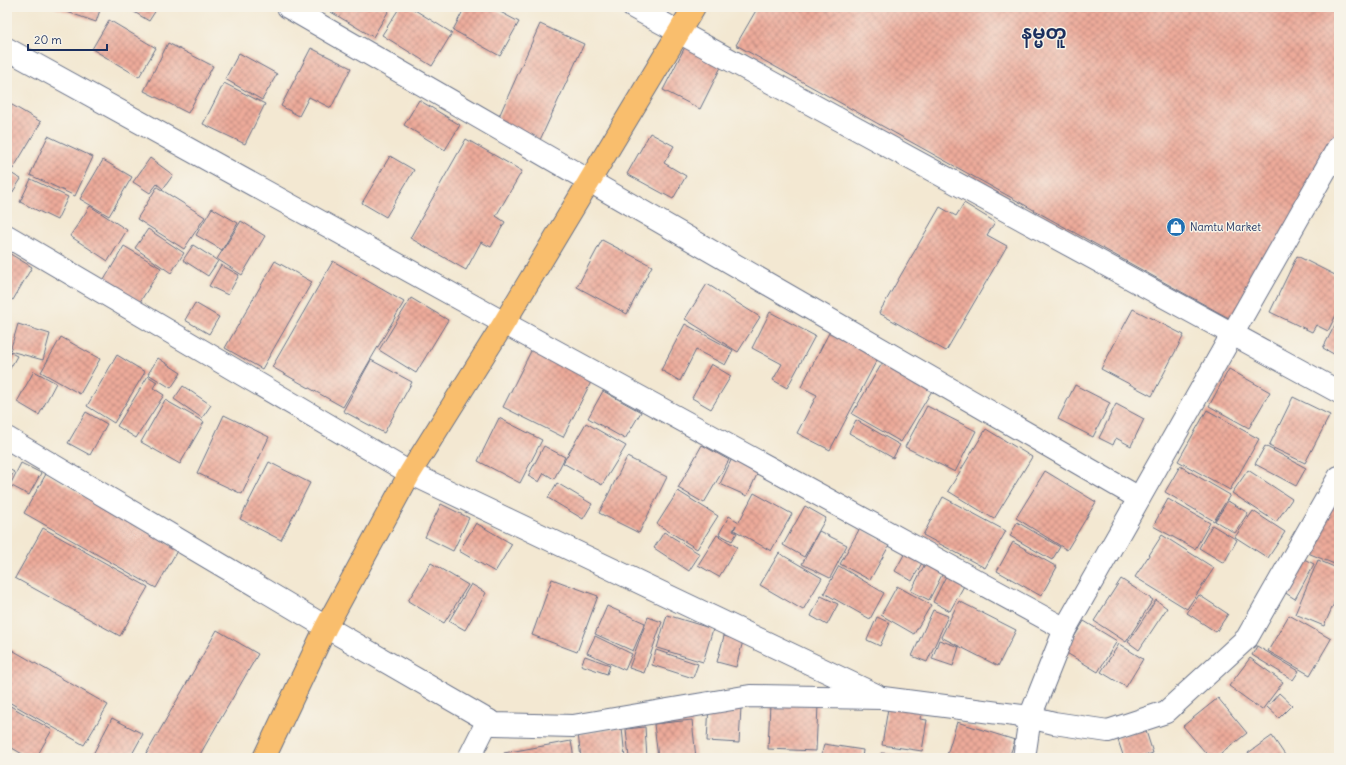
<svg xmlns="http://www.w3.org/2000/svg" width="1346" height="765" viewBox="0 0 1346 765" font-family="Delius,'Noto Sans Myanmar',sans-serif">
<style>
.building{fill:url(#building-cross-hatch)}
.lines{fill:none;stroke-linecap:round;stroke-linejoin:round}
.minor-casing{stroke:#677087;stroke-width:24}
.major-casing{stroke:#677087;stroke-width:24}
.minor{stroke:#fff;stroke-width:22}
.major{stroke:#f9be6d;stroke-width:22}
.labels{text-anchor:middle;dominant-baseline:central;stroke-width:3;stroke-linejoin:round;paint-order:stroke}
.poi-label{font-size:11px;fill:#1b2f5e;stroke:#f7f3e8;text-anchor:start}
.town-label{font-size:19px;font-weight:bold;fill:#1b2f5e;stroke:#f7f3e8}
</style>
<defs>
<pattern id="building-cross-hatch" width="8" height="8" patternUnits="userSpaceOnUse"><rect width="8" height="8" fill="#edaa9a"/><path d="M0 0l8 8M0 8l8-8" fill="none" stroke="#bf8b81"/></pattern>
</defs>
<rect width="100%" height="100%" fill="#f7f3e8"/>
<filter id="ink" filterUnits="userSpaceOnUse"><feTurbulence type="fractalNoise" baseFrequency=".025" numOctaves="2"/><feDisplacementMap in="SourceGraphic" scale="8" xChannelSelector="R" yChannelSelector="G"/><feConvolveMatrix kernelMatrix="1 2 1 2 8 2 1 2 1" color-interpolation-filters="sRGB"/></filter>
<filter id="wash" filterUnits="userSpaceOnUse"><feTurbulence type="fractalNoise" baseFrequency=".012" numOctaves="4" result="noise"/><feDisplacementMap in="SourceGraphic" scale="16" xChannelSelector="R" yChannelSelector="G"/><feGaussianBlur stdDeviation="0.9" result="paint"/><feColorMatrix in="noise" values="0 0 0 0 0 0 0 0 0 0 0 0 0 0 0 0 0 1.4 0 .05"/><feComposite in="paint" operator="in"/></filter>
<g filter="url(#wash)">
<rect width="100%" height="100%" fill="#f3e8d2"/>
<g id="blocks">
<!-- building -->
<g class="building">
<polygon points="53,7 101,7 96,22"/>
<polygon points="126,7 158,7 149,21"/>
<polygon points="334,7 391,7 373,37 331,12"/>
<polygon points="400,7 410,7 452,33 432,66 382,35"/>
<polygon points="465,7 491,7 519,22 500,56 453,30"/>
<polygon points="758,7 1333,7 1339,10 1339,133 1234,321 736,45"/>
<polygon points="109,20 156,48 139,77 92,49"/>
<polygon points="540,24 584,44 540,140 497,121"/>
<polygon points="168,43 213,66 188,113 144,91"/>
<polygon points="687,43 724,61 700,109 663,90"/>
<polygon points="311,48 351,68 331,108 309,97 299,116 281,106"/>
<polygon points="239,53 277,74 262,100 225,79"/>
<polygon points="224,83 265,104 245,144 203,124"/>
<polygon points="419,100 460,125 445,150 404,125"/>
<polygon points="7,102 41,122 13,169 7,165"/>
<polygon points="650,133 674,146 664,163 686,176 673,199 627,174"/>
<polygon points="48,136 93,157 75,196 30,175"/>
<polygon points="466,139 522,171 496,216 505,222 491,247 481,242 466,270 410,238"/>
<polygon points="390,156 414,170 386,217 362,203"/>
<polygon points="150,158 173,175 163,189 157,184 150,193 133,182"/>
<polygon points="103,160 132,177 109,216 80,199"/>
<polygon points="7,171 21,179 7,201"/>
<polygon points="31,179 68,197 57,220 20,202"/>
<polygon points="157,187 205,217 184,249 137,219"/>
<polygon points="964,203 995,222 987,235 1007,246 946,351 879,313 940,207 956,216"/>
<polygon points="90,206 127,230 108,261 70,236"/>
<polygon points="212,208 238,223 222,250 196,235"/>
<polygon points="241,221 265,236 242,275 217,259"/>
<polygon points="148,229 184,253 171,273 135,248"/>
<polygon points="602,240 652,266 627,314 577,287"/>
<polygon points="193,245 218,261 208,276 183,260"/>
<polygon points="124,246 161,268 140,302 104,280"/>
<polygon points="7,252 32,267 13,300 7,297"/>
<polygon points="1297,256 1339,277 1339,309 1328,331 1316,325 1312,332 1270,312"/>
<polygon points="275,261 312,282 262,369 225,348"/>
<polygon points="333,261 404,302 343,407 272,367"/>
<polygon points="221,265 239,275 228,295 209,286"/>
<polygon points="707,284 760,317 738,352 685,319"/>
<polygon points="411,298 448,320 416,373 379,350"/>
<polygon points="195,303 219,317 209,334 185,320"/>
<polygon points="1133,309 1184,335 1152,396 1101,369"/>
<polygon points="770,312 815,336 787,388 773,380 782,364 752,348"/>
<polygon points="1339,317 1339,357 1323,348"/>
<polygon points="18,324 50,334 43,360 10,351"/>
<polygon points="685,324 733,350 725,365 696,350 680,381 661,370"/>
<polygon points="830,331 879,356 830,450 797,433 817,395 801,387"/>
<polygon points="61,337 100,359 80,394 41,372"/>
<polygon points="532,349 592,380 563,437 503,407"/>
<polygon points="7,351 17,356 7,374"/>
<polygon points="117,355 145,372 114,423 87,406"/>
<polygon points="887,355 936,384 901,442 852,414"/>
<polygon points="158,358 181,373 171,388 148,374"/>
<polygon points="371,360 412,382 384,433 343,411"/>
<polygon points="711,364 731,376 711,409 692,398"/>
<polygon points="1229,369 1270,392 1249,428 1209,406"/>
<polygon points="34,371 56,383 39,415 17,402"/>
<polygon points="148,376 157,382 153,388 164,395 136,438 117,426"/>
<polygon points="1075,385 1110,403 1093,437 1058,419"/>
<polygon points="183,386 211,405 202,418 174,399"/>
<polygon points="603,391 641,412 625,439 588,418"/>
<polygon points="1293,397 1330,415 1305,463 1269,446"/>
<polygon points="165,400 204,422 180,464 141,442"/>
<polygon points="1116,404 1144,419 1131,446 1116,438 1113,445 1099,438"/>
<polygon points="927,406 976,431 955,472 905,447"/>
<polygon points="1207,410 1259,439 1230,490 1178,461"/>
<polygon points="86,412 107,424 90,455 68,443"/>
<polygon points="224,415 269,437 242,494 197,473"/>
<polygon points="499,418 542,440 520,483 478,461"/>
<polygon points="856,420 900,445 893,458 849,433"/>
<polygon points="586,423 626,446 602,485 563,463"/>
<polygon points="986,429 1032,457 994,519 948,491"/>
<polygon points="702,445 729,460 704,503 678,488"/>
<polygon points="544,446 565,457 554,479 544,473 539,482 528,476"/>
<polygon points="1265,446 1306,468 1296,486 1255,464"/>
<polygon points="733,456 760,468 747,496 720,484"/>
<polygon points="627,457 667,477 639,533 599,513"/>
<polygon points="269,462 310,483 281,540 240,519"/>
<polygon points="21,463 41,473 29,495 10,485"/>
<polygon points="1180,466 1230,495 1214,521 1165,492"/>
<polygon points="7,468 14,472 7,484"/>
<polygon points="1248,470 1292,499 1276,522 1232,493"/>
<polygon points="1045,471 1096,502 1067,550 1016,518"/>
<polygon points="46,474 178,549 156,588 24,513"/>
<polygon points="557,483 592,504 583,519 548,498"/>
<polygon points="678,491 718,516 697,549 657,524"/>
<polygon points="754,493 792,514 771,551 734,530 736,525 733,531 737,533 732,541 719,534 729,516 739,522"/>
<polygon points="943,497 1006,531 985,568 923,535"/>
<polygon points="1168,499 1210,523 1195,549 1153,526"/>
<polygon points="1331,499 1339,502 1339,566 1308,553"/>
<polygon points="1228,501 1248,513 1235,533 1215,521"/>
<polygon points="441,504 469,518 453,551 425,537"/>
<polygon points="805,506 826,518 804,557 783,545"/>
<polygon points="1253,511 1285,532 1268,558 1235,537"/>
<polygon points="1017,522 1060,547 1052,560 1010,536"/>
<polygon points="476,523 512,544 495,572 459,551"/>
<polygon points="1212,525 1237,540 1224,563 1199,548"/>
<polygon points="43,528 148,587 120,636 15,578"/>
<polygon points="860,528 890,544 870,580 840,564"/>
<polygon points="819,531 847,545 830,578 802,564"/>
<polygon points="664,532 700,554 689,571 654,548"/>
<polygon points="717,535 737,547 719,577 698,565"/>
<polygon points="1162,535 1214,568 1187,609 1135,577"/>
<polygon points="1013,542 1057,567 1041,596 997,571"/>
<polygon points="906,551 923,561 912,581 895,571"/>
<polygon points="779,553 822,578 803,610 760,585"/>
<polygon points="1302,558 1314,564 1295,599 1284,592"/>
<polygon points="927,560 945,569 929,600 911,591"/>
<polygon points="1318,560 1339,569 1339,592 1324,626 1295,614"/>
<polygon points="431,563 468,585 444,623 408,601"/>
<polygon points="839,566 884,593 870,619 824,593"/>
<polygon points="947,574 965,584 950,611 933,602"/>
<polygon points="552,579 598,596 577,652 532,635"/>
<polygon points="1121,579 1153,600 1126,642 1094,621"/>
<polygon points="471,584 486,593 465,630 449,621"/>
<polygon points="897,586 931,605 914,634 881,615"/>
<polygon points="1199,595 1228,614 1216,632 1187,613"/>
<polygon points="821,596 838,604 827,625 811,616"/>
<polygon points="1156,600 1167,608 1139,650 1128,642"/>
<polygon points="959,601 1016,630 998,666 941,637"/>
<polygon points="607,606 645,623 633,651 595,634"/>
<polygon points="933,610 948,616 927,662 912,656"/>
<polygon points="667,615 713,629 703,662 657,648"/>
<polygon points="1289,615 1331,639 1310,675 1268,651"/>
<polygon points="648,617 662,622 644,673 629,668"/>
<polygon points="877,617 890,623 880,646 867,640"/>
<polygon points="1084,621 1117,641 1098,672 1065,652"/>
<polygon points="217,630 258,654 198,758 144,758"/>
<polygon points="595,636 632,654 625,670 587,653"/>
<polygon points="724,636 743,641 736,667 717,662"/>
<polygon points="939,640 959,647 953,666 932,659"/>
<polygon points="1119,644 1143,659 1126,687 1101,672"/>
<polygon points="1257,646 1299,671 1293,680 1252,655"/>
<polygon points="7,647 108,705 84,745 7,701"/>
<polygon points="656,650 698,664 693,678 652,665"/>
<polygon points="585,656 610,665 607,674 581,665"/>
<polygon points="1250,658 1283,682 1262,710 1229,686"/>
<polygon points="1279,693 1292,705 1279,718 1267,707"/>
<polygon points="1218,698 1247,733 1216,758 1210,758 1183,726"/>
<polygon points="889,702 922,707 920,719 927,720 922,751 882,745"/>
<polygon points="770,703 818,705 816,751 768,749"/>
<polygon points="7,704 52,730 36,758 29,758 7,745"/>
<polygon points="709,705 741,707 739,743 707,741"/>
<polygon points="112,718 143,734 130,758 91,758"/>
<polygon points="692,720 696,758 658,758 654,724"/>
<polygon points="957,722 1015,740 1009,758 946,758"/>
<polygon points="645,727 647,758 629,758 626,729"/>
<polygon points="622,728 625,758 581,758 578,734"/>
<polygon points="1145,728 1153,753 1139,758 1124,758 1117,737"/>
<polygon points="1272,736 1287,758 1251,758 1248,753"/>
<polygon points="571,741 574,758 505,758 504,753"/>
<polygon points="824,744 863,750 862,758 821,758"/>
<polygon points="881,753 920,756 920,758 880,758"/>
</g>
</g>
</g>
<g filter="url(#ink)">
<use href="#blocks" fill-opacity="0" stroke="#677087" stroke-width="1"/>
<g class="lines">
<!-- minor casing -->
<g class="minor-casing">
<g id="minor">
<polyline points="288,7 1139,498"/>
<polyline points="633,7 1339,392"/>
<polyline points="7,49 504,323 1065,629"/>
<polyline points="7,236 410,473 876,695"/>
<polyline points="7,438 326,627 494,724 573,726 750,696 883,698 1030,717 1054,723 1108,731 1166,712 1247,638 1339,477"/>
<polyline points="469,758 488,720"/>
<polyline points="1024,758 1030,717 1065,629 1339,146"/>
</g>
</g>
<!-- major casing -->
<g class="major-casing">
<polyline id="major" points="264,758 326,627 410,473 504,323 694,7"/>
</g>
<!-- minor -->
<use href="#minor" class="minor"/>
<!-- major -->
<use href="#major" class="major"/>
</g>
</g>
<!-- icons -->
<defs>
<g id="shop-disc" transform="scale(1)"><circle r="9.5" fill="#1f6fb2" stroke="#f7f3e8"/><path d="M-5-2.5h2.3a2.7 3.5 0 0 1 5.4 0H5L5.5 6h-11ZM-1.5-2.5h3a1.5 2.3 0 0 0-3 0Z" fill="#fff"/></g>
</defs>
<g fill-rule="evenodd">
<use href="#shop-disc" x="1176" y="227"/>
</g>
<g class="labels">
<!-- poi labels -->
<g class="poi-label">
<text x="1190" y="227">Namtu Market</text>
</g>
<!-- town labels -->
<g class="town-label">
<text x="1044" y="32">နမ္မတူ</text>
</g>
</g>
<!-- margin -->
<rect width="1346" height="765" fill="none" stroke="#f7f3e8" stroke-width="24"/>
<!-- scale -->
<path d="M28 44v6h79v-6" fill="none" stroke="#1b2f5e" stroke-width="2"/>
<text x="34" y="44" font-size="12" fill="#1b2f5e" stroke="#f7f3e8" stroke-width="3" paint-order="stroke">20 m</text>
</svg>
